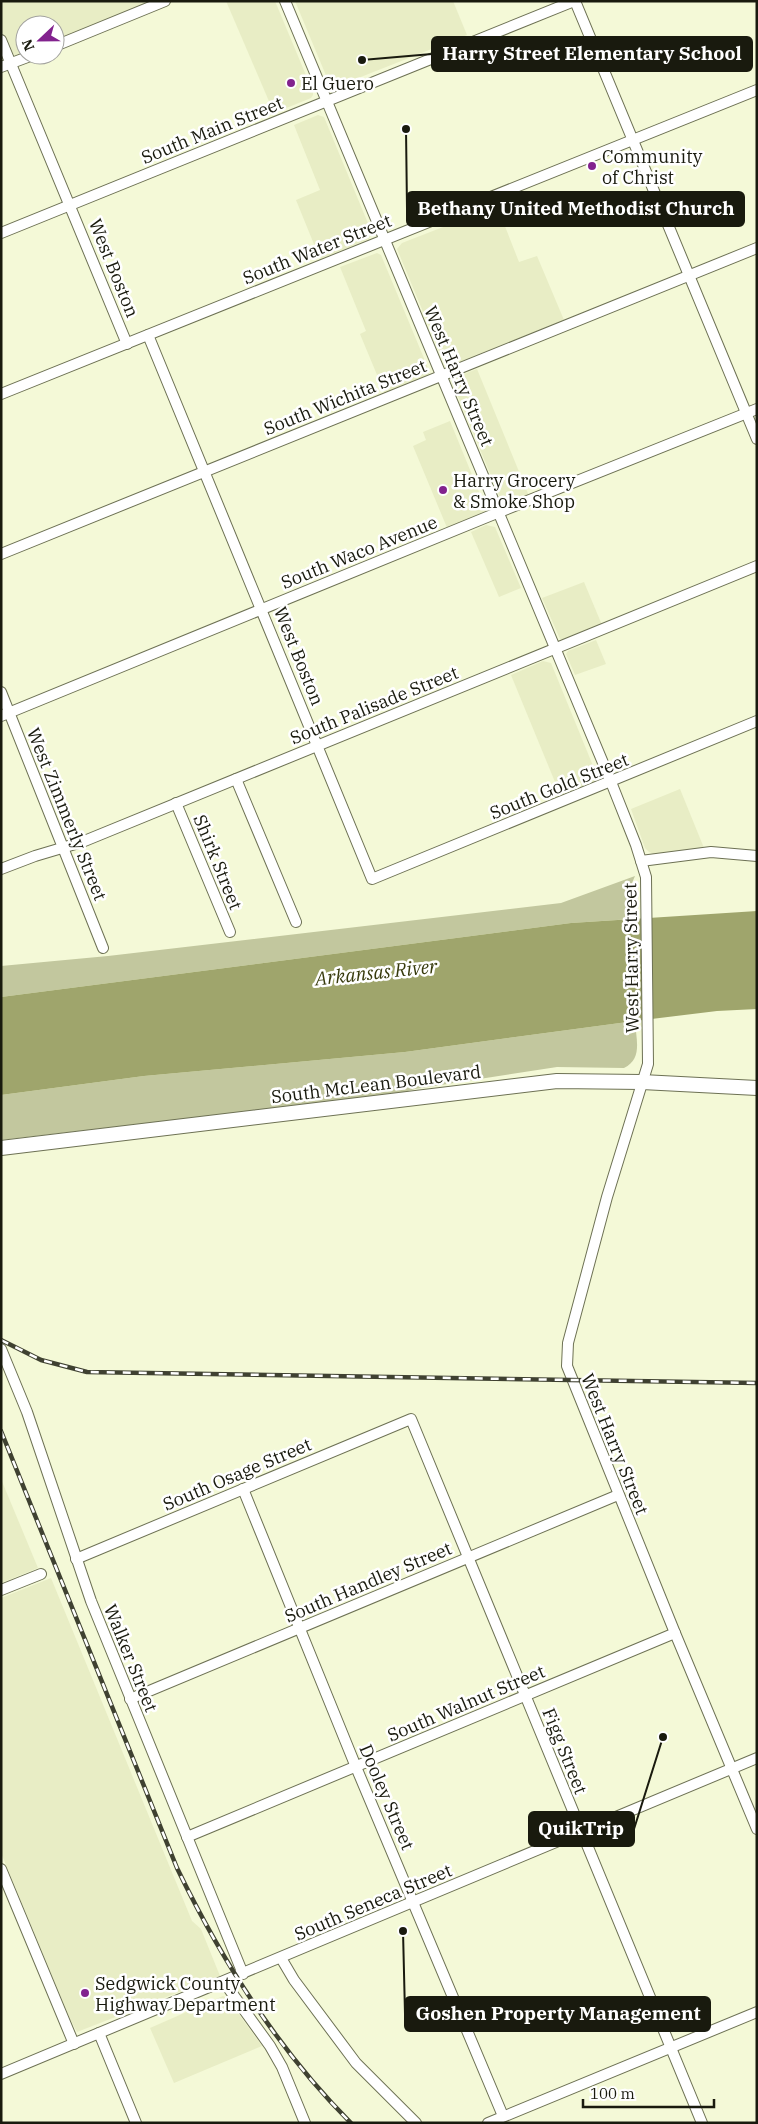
<svg xmlns="http://www.w3.org/2000/svg" width="758" height="2124" viewBox="0 0 758 2124" font-family="'IBM Plex Serif',serif">
<style>
.built{fill:#e8edc5}
.green{fill:#c2c79e}
.water{fill:#9fa56c}
.lines{fill:none;stroke-linecap:round;stroke-linejoin:round}
.minor-casing{stroke:#6d7154;stroke-width:12}
.major-casing{stroke:#6d7154;stroke-width:16}
.minor{stroke:#fff;stroke-width:10}
.major{stroke:#fff;stroke-width:14}
.rail-casing{stroke:#3f4131;stroke-width:4.5}
.rail{stroke:#fff;stroke-width:2.5;stroke-dasharray:8;stroke-linecap:butt}
.poi-dot{fill:#82228e;stroke:#fff;stroke-width:2}
.labels{text-anchor:middle;dominant-baseline:central;stroke-width:5;stroke-linejoin:round;paint-order:stroke}
.poi-label{font-size:18px;fill:#191a0e;stroke:#fff;text-anchor:start}
.street-label{font-size:18px;fill:#191a0e;stroke:#fff}
.water-label{font-size:19px;font-style:italic;fill:#373a0c;stroke:#fff}
.leader{fill:none;stroke:#191a0e;stroke-width:2}
.callout-dot{fill:#191a0e;stroke:#fff;stroke-width:2}
.callout{fill:#191a0e;stroke:#191a0e;stroke-width:2}
.callout-label{font-size:19px;text-anchor:middle;font-weight:bold;fill:#fff}
</style>
<rect width="100%" height="100%" fill="#f4f9d7"/>
<!-- built -->
<g class="built">
<polygon points="1,1 154,1 55,42 55,25 25,25 25,54 18,57 10,52 1,30"/>
<polygon points="226,1 275,1 313,92 313,95 311,98 274,113"/>
<polygon points="295,1 453,1 467,35 333,88 330,85"/>
<polygon points="318,115 324,117 372,233 369,239 320,259 296,200 320,190 294,125"/>
<polygon points="497,206 519,262 537,256 564,320 450,366 446,365 443,360 397,249 402,243"/>
<polygon points="377,253 381,255 428,368 429,374 426,377 385,394 360,334 366,331 340,267"/>
<polygon points="477,369 529,496 508,504 501,500 452,382 456,377"/>
<polygon points="450,421 486,509 485,513 448,530 413,446 426,440 423,432"/>
<polygon points="486,525 495,527 521,588 499,597 471,532"/>
<polygon points="584,582 602,625 565,639 560,639 542,598"/>
<polygon points="596,640 606,664 575,675 566,654 568,651"/>
<polygon points="543,661 551,663 598,778 597,782 562,799 511,675"/>
<polygon points="680,789 704,848 654,854 649,852 645,848 631,809"/>
<polygon points="1,1479 38,1568 1,1583"/>
<polygon points="51,1578 192,1921 201,1929 220,1976 77,2032 70,2019 1,1853 1,1598"/>
<polygon points="223,1996 227,1998 262,2046 174,2083 150,2028"/>
</g>
<!-- green -->
<g class="green">
<polygon points="635,876 632,883 632,919 571,923 1,997 1,966 108,956 561,903"/>
<path d="M 635,1021 C 636,1039 643,1059 624,1068 L 557,1067 L 415,1089 L 397,1094 L 1,1140 L 1,1095 L 144,1076 L 405,1052 Z"/>
</g>
<!-- water -->
<polygon class="water" points="757,911 757,1009 717,1011 635,1021 405,1052 144,1076 1,1095 1,997 571,923"/>
<g class="lines">
<!-- minor casing -->
<g class="minor-casing">
<g id="minor">
<polyline points="285,1 611,782 636,845 646,877 648,1064 607,1197 568,1343 567,1366 675,1633 757,1829"/>
<polyline points="575,1 757,439"/>
<polyline points="1,40 127,344"/>
<polyline points="55,46 165,1"/>
<polyline points="1,67 33,55"/>
<polyline points="1,233 574,1"/>
<polyline points="148,335 372,879 757,721"/>
<polyline points="1,394 757,90"/>
<polyline points="1,554 757,248"/>
<polyline points="1,692 103,948"/>
<polyline points="1,716 487,517 757,409"/>
<polyline points="236,779 296,922"/>
<polyline points="176,803 230,932"/>
<polyline points="641,861 711,852 757,856"/>
<polyline points="1,869 35,856 82,842 757,566"/>
<polyline points="1,1349 27,1412 91,1601 243,1974"/>
<polyline points="243,1489 356,1767 503,2116"/>
<polyline points="76,1559 411,1419 702,2123"/>
<polyline points="1,1590 41,1574"/>
<polyline points="130,1699 618,1495"/>
<polyline points="187,1837 675,1633"/>
<polyline points="1,1869 74,2044"/>
<polyline points="281,1958 294,1980 356,2063 416,2123"/>
<polyline points="224,1982 270,2046 282,2067 305,2123"/>
<polyline points="99,2033 136,2123"/>
<polyline points="1,2074 757,1758"/>
<polyline points="488,2123 757,2012"/>
</g>
</g>
<!-- major casing -->
<g class="major-casing">
<polyline id="major" points="1,1148 557,1081 642,1082 757,1088"/>
</g>
<!-- minor -->
<use href="#minor" class="minor"/>
<!-- major -->
<use href="#major" class="major"/>
<!-- rail casing -->
<g class="rail-casing">
<g id="rail">
<polyline points="1,1340 41,1360 87,1372 757,1383"/>
<path d="M 1,1431 L 177,1868 C 222,1961 277,2049 351,2123"/>
</g>
</g>
<!-- rail -->
<use href="#rail" class="rail"/>
</g>
<!-- markers -->
<g class="poi-dot">
<circle cx="291" cy="83" r="5"/>
<circle cx="592" cy="166" r="5"/>
<circle cx="443" cy="490" r="5"/>
<circle cx="85" cy="1993" r="5"/>
</g>
<g class="labels">
<!-- poi labels -->
<g class="poi-label">
<text x="301" y="83">El Guero</text>
<text x="602" y="156">Community<tspan x="602" dy="21">of Christ</tspan></text>
<text x="453" y="480">Harry Grocery<tspan x="453" dy="21">&amp; Smoke Shop</tspan></text>
<text x="95" y="1983">Sedgwick County<tspan x="95" dy="21">Highway Department</tspan></text>
</g>
<!-- street labels -->
<g class="street-label">
<text transform="translate(212 130) rotate(-22)">South Main Street</text>
<text transform="translate(317 249) rotate(-22)">South Water Street</text>
<text transform="translate(114 268) rotate(68)">West Boston</text>
<text transform="translate(459 376) rotate(67)">West Harry Street</text>
<text transform="translate(345 397) rotate(-22)">South Wichita Street</text>
<text transform="translate(359 552) rotate(-22)">South Waco Avenue</text>
<text transform="translate(299 656) rotate(68)">West Boston</text>
<text transform="translate(374 705) rotate(-22)">South Palisade Street</text>
<text transform="translate(559 786) rotate(-22)">South Gold Street</text>
<text transform="translate(67 814) rotate(68)">West Zimmerly Street</text>
<text transform="translate(218 862) rotate(68)">Shirk Street</text>
<text transform="translate(631 958) rotate(-91)">West Harry Street</text>
<text transform="translate(376 1084) rotate(-7)">South McLean Boulevard</text>
<text transform="translate(615 1444) rotate(68)">West Harry Street</text>
<text transform="translate(237 1474) rotate(-23)">South Osage Street</text>
<text transform="translate(368 1582) rotate(-23)">South Handley Street</text>
<text transform="translate(131 1658) rotate(68)">Walker Street</text>
<text transform="translate(466 1703) rotate(-23)">South Walnut Street</text>
<text transform="translate(565 1751) rotate(68)">Figg Street</text>
<text transform="translate(387 1797) rotate(67)">Dooley Street</text>
<text transform="translate(373 1902) rotate(-23)">South Seneca Street</text>
</g>
<!-- water labels -->
<g class="water-label">
<text transform="translate(376 972) rotate(-6)">Arkansas River</text>
</g>
</g>
<!-- callouts -->
<path class="leader" d="M362 60L432 54M406 129L407 209M663 1737L634 1829M403 1931L405 2014"/>
<g class="callout-dot">
<circle cx="362" cy="60" r="5"/>
<circle cx="406" cy="129" r="5"/>
<circle cx="663" cy="1737" r="5"/>
<circle cx="403" cy="1931" r="5"/>
</g>
<g class="callout">
<rect x="432" y="37" width="320" height="34" rx="5"/>
<rect x="407" y="192" width="337" height="34" rx="5"/>
<rect x="529" y="1812" width="105" height="34" rx="5"/>
<rect x="405" y="1997" width="305" height="34" rx="5"/>
</g>
<g class="callout-label">
<text x="592" y="60">Harry Street Elementary School</text>
<text x="576" y="215">Bethany United Methodist Church</text>
<text x="581" y="1835">QuikTrip</text>
<text x="558" y="2020">Goshen Property Management</text>
</g>
<!-- border -->
<rect width="758" height="2124" fill="none" stroke="#191a0e" stroke-width="5"/>
<!-- north arrow -->
<g transform="translate(40 40) rotate(248)"><circle r="24" fill="#ffffff" stroke="#a3a39f"/>
<path d="M0-4L9 19L0 12L-9 19Z" fill="#82228e"/>
<text y="-8" font-size="14" font-weight="bold" text-anchor="middle" fill="#191a0e">N</text>
</g>
<!-- scale -->
<path d="M583 2099v8h131v-8" fill="none" stroke="#191a0e" stroke-width="2.5"/>
<text x="590" y="2099" font-size="15" fill="#191a0e" stroke="#ffffff" stroke-width="4" paint-order="stroke">100 m</text>
</svg>
